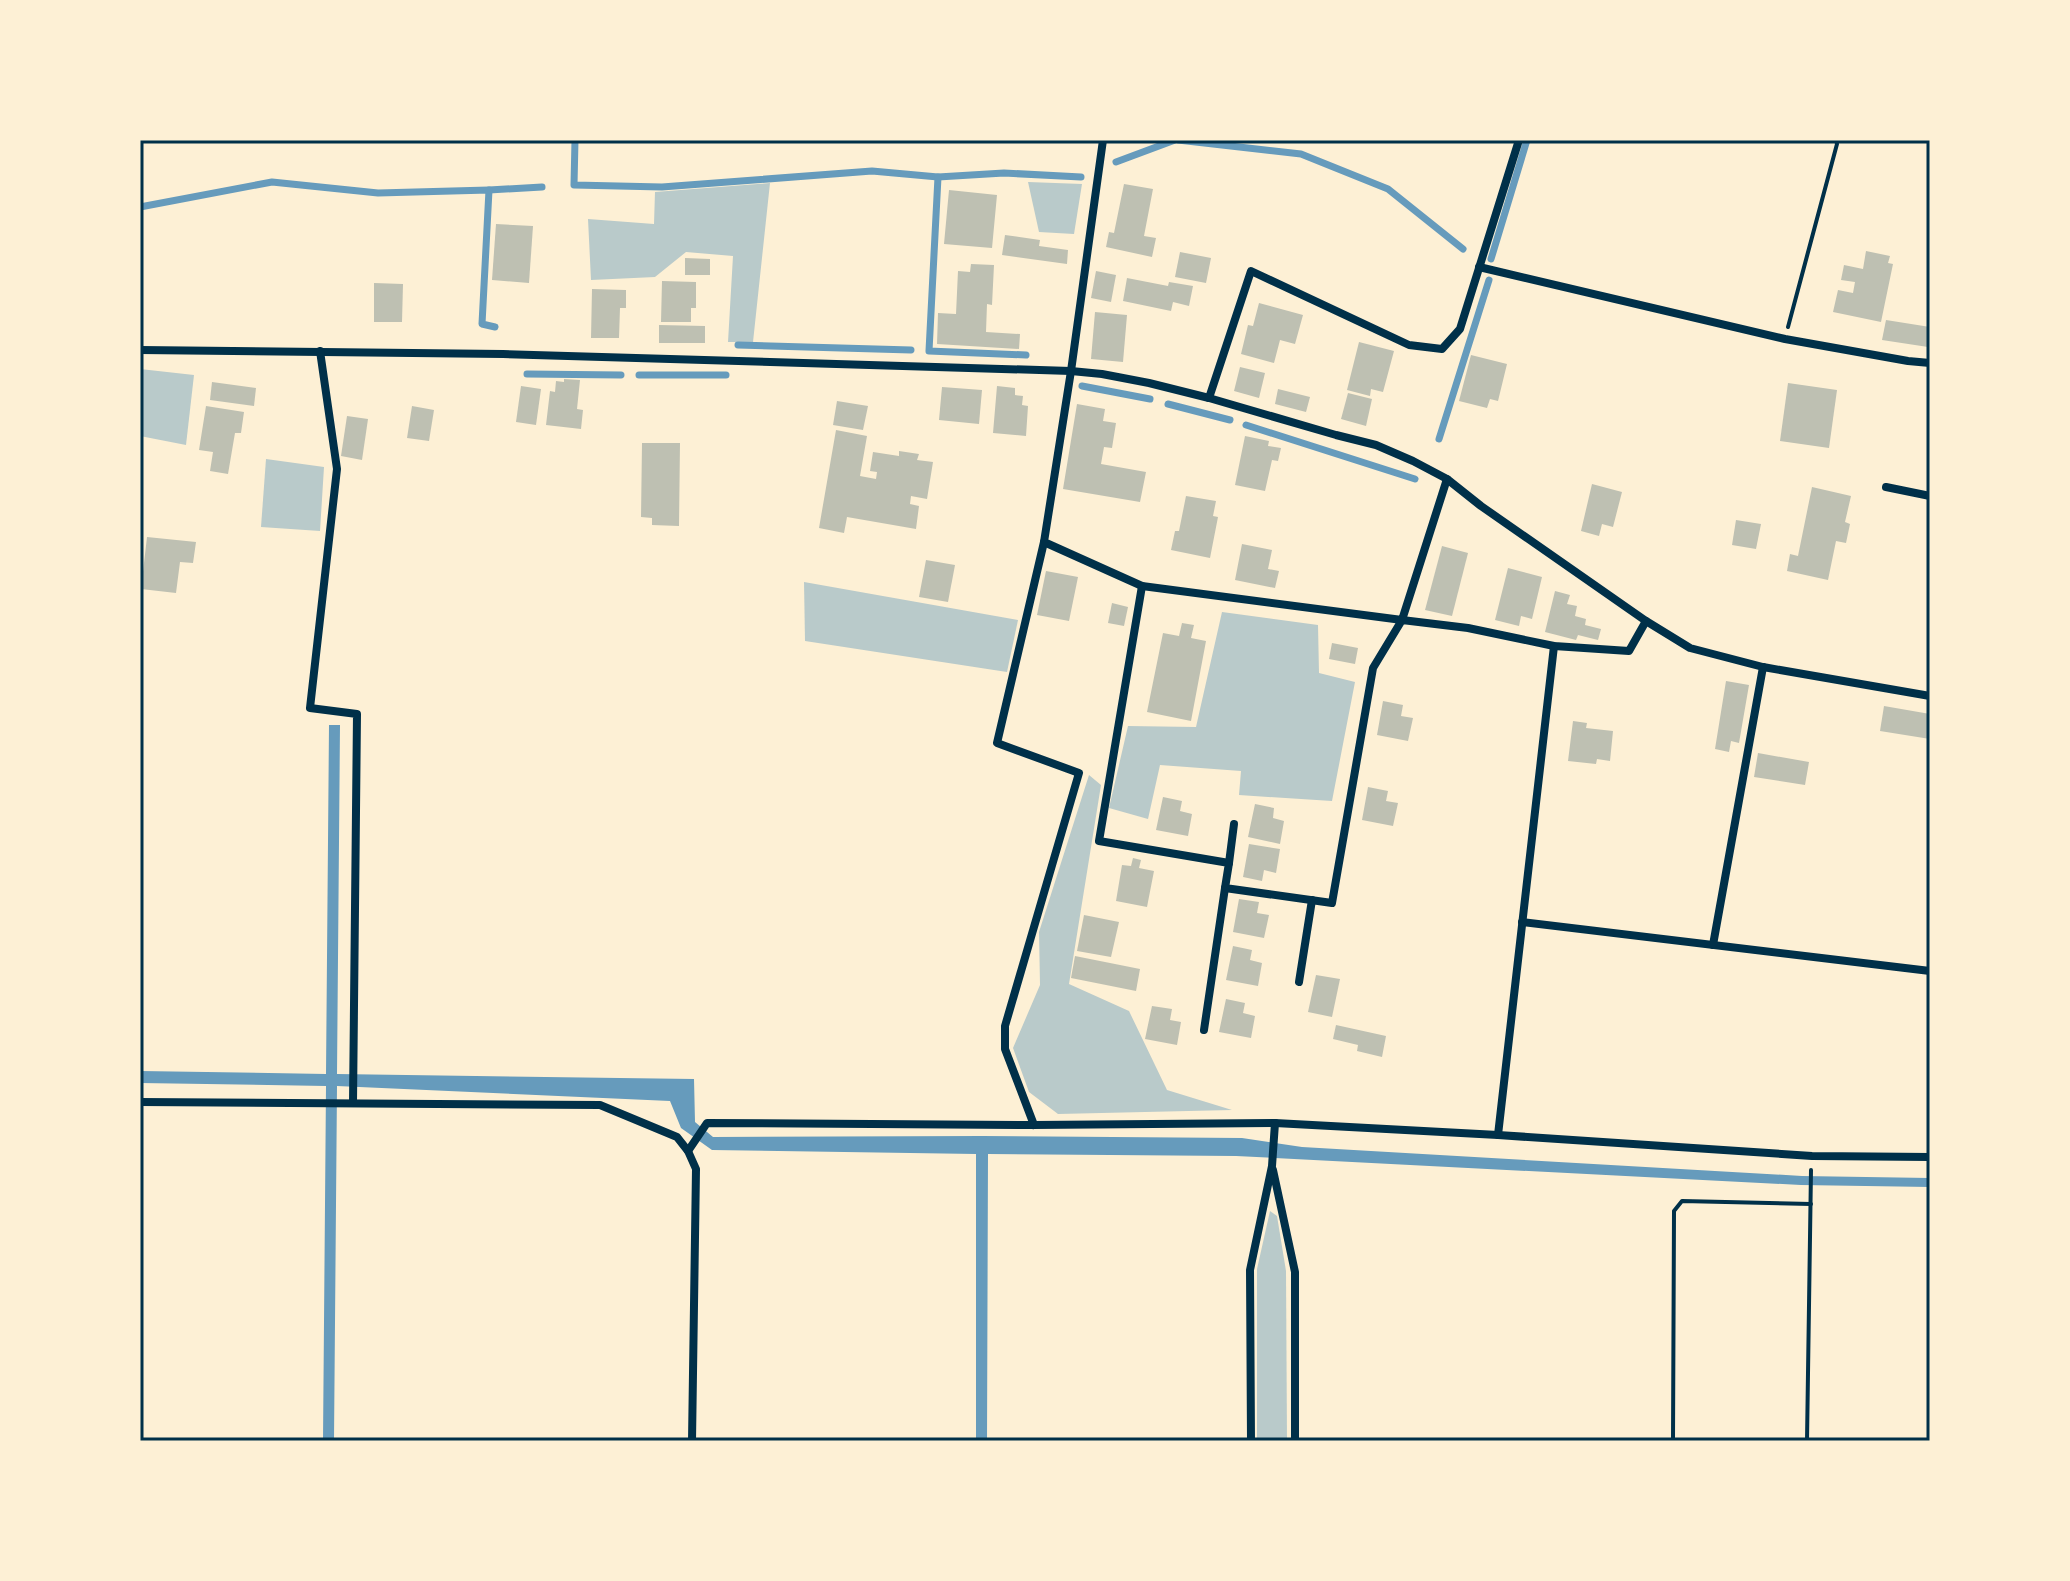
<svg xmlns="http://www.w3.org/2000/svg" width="2070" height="1581" viewBox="0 0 2070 1581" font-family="Rubik,sans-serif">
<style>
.green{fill:#b9caca}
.water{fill:#669bbc}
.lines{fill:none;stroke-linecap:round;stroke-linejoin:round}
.stream{stroke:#669bbc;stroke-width:7}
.building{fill:#bec0b2}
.path{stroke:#003049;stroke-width:4}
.minor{stroke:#003049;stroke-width:8}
.neatline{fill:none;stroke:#003049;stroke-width:3}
</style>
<rect width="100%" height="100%" fill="#fdf0d5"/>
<!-- green -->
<g class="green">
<polygon points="1028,182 1082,184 1074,234 1039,232"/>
<polygon points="770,183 753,342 728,342 733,256 686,252 655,277 591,280 588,219 654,224 655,192"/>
<polygon points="140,369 194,375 186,445 140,436"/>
<polygon points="266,459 324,467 320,531 261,527"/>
<polygon points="804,582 1018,620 1007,672 805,641"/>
<polygon points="1222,612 1318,625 1319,673 1355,682 1332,801 1239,795 1241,771 1160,765 1148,819 1109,808 1128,726 1196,727"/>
<polygon points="1089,775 1101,785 1069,984 1129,1011 1167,1090 1232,1110 1058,1114 1029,1092 1013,1048 1040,985 1039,932"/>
<polygon points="1270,1211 1277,1216 1286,1271 1287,1441 1257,1441 1257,1269"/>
</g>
<!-- water -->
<polygon class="water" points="329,725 340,725 337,1074 694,1079 695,1122 713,1137 982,1136 1242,1138 1302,1147 1802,1176 1930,1178 1930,1187 1801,1185 1236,1156 988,1154 987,1441 976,1441 976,1154 712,1150 681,1128 670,1101 337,1086 334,1441 323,1441 326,1086 140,1083 140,1071 326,1074"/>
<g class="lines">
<!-- stream -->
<g class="stream">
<polyline points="575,140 574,185 662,187 872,171 938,177 1004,173 1081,177"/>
<polyline points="1178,140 1301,154 1388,189 1463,249"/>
<polyline points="1116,162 1175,140"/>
<polyline points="938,177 929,351 1026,355"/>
<polyline points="489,190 542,187"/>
<polyline points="140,207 272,182 378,193 489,190 482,324 495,327"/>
<polyline points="1491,259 1527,140"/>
<polyline points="738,345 911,350"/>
<polyline points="527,374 621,375"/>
<polyline points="639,375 726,375"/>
<polyline points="1082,386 1150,399"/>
<polyline points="1168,404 1230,420"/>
<polyline points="1246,425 1415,479"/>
<polyline points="1439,439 1489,280"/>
</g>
</g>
<!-- building -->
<g class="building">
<polygon points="1124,184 1153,189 1144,236 1156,238 1152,257 1106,247 1109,232 1114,233"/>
<polygon points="949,190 997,195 992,248 944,244"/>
<polygon points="496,224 533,226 529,283 492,280"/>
<polygon points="1005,235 1040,240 1039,246 1068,250 1067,264 1002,255"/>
<polygon points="1866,251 1890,256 1888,263 1893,264 1881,322 1833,312 1838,290 1853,293 1855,282 1841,280 1844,265 1863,269"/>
<polygon points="1180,252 1211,258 1206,283 1175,277"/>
<polygon points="685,258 710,259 710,275 685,275"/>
<polygon points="971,264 994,265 992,305 987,304 986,332 1020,334 1019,349 937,344 938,313 956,314 958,271 970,272"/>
<polygon points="1096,271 1116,275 1111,302 1091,298"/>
<polygon points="1127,278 1168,286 1169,282 1193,286 1189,306 1173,302 1171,311 1123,301"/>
<polygon points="662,281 696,282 696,308 691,308 691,322 661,322"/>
<polygon points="374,283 403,284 402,322 374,322"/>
<polygon points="592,289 626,290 626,308 620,308 619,338 591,338"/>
<polygon points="1259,303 1303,315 1295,344 1280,340 1274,363 1241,354 1248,325 1253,326"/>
<polygon points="1095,312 1127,315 1123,362 1091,359"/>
<polygon points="1886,320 1930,327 1928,347 1882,340"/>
<polygon points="659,325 705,326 705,343 659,343"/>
<polygon points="1359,342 1394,351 1383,392 1371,389 1370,396 1347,390"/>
<polygon points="1471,355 1507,364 1498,401 1490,399 1487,408 1459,401"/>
<polygon points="1240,367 1265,373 1259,398 1234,391"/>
<polygon points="564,379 580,380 577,409 583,410 581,429 546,425 550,391 555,392 556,381 564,382"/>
<polygon points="212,382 256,388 254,406 210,400"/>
<polygon points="1788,383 1837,390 1829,448 1780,441"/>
<polygon points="521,386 541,389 536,425 516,422"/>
<polygon points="997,386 1015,388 1015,395 1023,396 1022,405 1028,406 1026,436 993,433"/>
<polygon points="942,387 982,390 979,424 939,420"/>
<polygon points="1278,389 1310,397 1306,412 1275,404"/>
<polygon points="1348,393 1372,399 1366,426 1341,419"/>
<polygon points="837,401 868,406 863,430 833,425"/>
<polygon points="1077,404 1105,409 1103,421 1116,423 1112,448 1104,447 1101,464 1146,472 1140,502 1063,489"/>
<polygon points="206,406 244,412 241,433 235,433 228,474 210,471 213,452 199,450"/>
<polygon points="412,406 434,410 429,441 407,438"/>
<polygon points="347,416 368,419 362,460 341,456"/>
<polygon points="836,430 867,436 860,476 876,479 877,472 870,471 873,452 899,456 899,451 919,454 917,460 933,462 927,499 911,496 910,504 919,506 916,529 847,517 844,533 819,528"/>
<polygon points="1245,436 1269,441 1268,446 1281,448 1278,461 1272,460 1265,491 1235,485"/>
<polygon points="642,443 680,443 679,526 652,525 652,518 641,517"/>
<polygon points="1592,484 1622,492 1613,527 1602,524 1599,536 1581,531"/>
<polygon points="1812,487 1851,496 1845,522 1850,524 1846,543 1836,541 1828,580 1787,571 1790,554 1798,556"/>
<polygon points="1186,496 1216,501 1213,516 1218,517 1210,558 1171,550 1175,531 1179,531"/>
<polygon points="1736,520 1761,524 1756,549 1732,545"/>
<polygon points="147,537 196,542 193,563 180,562 176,593 141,589"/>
<polygon points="1242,544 1272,550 1268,569 1279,571 1275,588 1235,580"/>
<polygon points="1442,546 1468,553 1452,616 1425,610"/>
<polygon points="926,560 955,565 948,602 919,597"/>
<polygon points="1508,568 1542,577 1532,619 1521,616 1519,626 1495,620"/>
<polygon points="1046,571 1078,577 1069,621 1037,615"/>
<polygon points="1555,591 1570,595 1567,604 1577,606 1575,616 1586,619 1585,625 1601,629 1598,640 1578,635 1576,640 1545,632"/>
<polygon points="1112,603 1128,607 1124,626 1108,623"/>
<polygon points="1182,623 1194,625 1191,638 1206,641 1191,721 1147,712 1163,633 1179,636"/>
<polygon points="1332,643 1358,648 1355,664 1329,659"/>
<polygon points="1726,681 1749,685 1739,743 1731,741 1729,752 1715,749"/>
<polygon points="1383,701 1403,705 1401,716 1413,718 1408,741 1377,735"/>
<polygon points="1884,706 1930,714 1930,739 1880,731"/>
<polygon points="1573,721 1587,723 1586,728 1613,731 1610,761 1597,759 1596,764 1568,761"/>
<polygon points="1758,753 1809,762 1805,785 1754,777"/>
<polygon points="1368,787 1388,791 1386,801 1398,803 1393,826 1362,820"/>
<polygon points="1163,797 1182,801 1180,811 1192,814 1188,836 1156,830"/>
<polygon points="1255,804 1274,808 1273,818 1284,821 1280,844 1248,837"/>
<polygon points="1249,844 1280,849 1276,873 1264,870 1262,881 1243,877"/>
<polygon points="1133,858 1141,860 1139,868 1154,871 1147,907 1116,901 1122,865 1131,866"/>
<polygon points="1239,899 1259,902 1257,913 1269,915 1264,938 1233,932"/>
<polygon points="1084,915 1119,922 1111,957 1077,951"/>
<polygon points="1233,946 1252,950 1250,960 1262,963 1258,986 1226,980"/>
<polygon points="1075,956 1140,969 1136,991 1071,978"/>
<polygon points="1316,975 1340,979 1332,1017 1308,1012"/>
<polygon points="1226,999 1245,1003 1243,1013 1255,1016 1251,1038 1219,1032"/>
<polygon points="1152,1006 1172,1009 1170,1020 1181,1022 1177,1045 1145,1039"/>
<polygon points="1336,1025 1386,1036 1382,1057 1357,1051 1358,1045 1333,1039"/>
</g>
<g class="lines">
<!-- path -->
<g class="path">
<polyline points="1788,327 1837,144 1836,140"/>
<polyline points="1673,1441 1674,1211 1682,1201 1811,1204"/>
<polyline points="1807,1441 1811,1170"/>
</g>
<!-- minor -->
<g class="minor">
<polyline points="1103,140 1071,371 1044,542 1142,586 1402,620 1447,479"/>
<polyline points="1479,267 1785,339 1908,361 1930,363"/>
<polyline points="140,350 503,354 1071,371 1102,374 1149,383 1209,398 1336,435 1376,445 1413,461 1447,479 1481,506 1646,621 1690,648 1763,667 1930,696"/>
<polyline points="320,351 337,469 310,708 357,714 353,1103"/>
<polyline points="1209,398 1251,271 1409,345 1442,349 1460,329 1519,140"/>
<polyline points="1886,487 1930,496"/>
<polyline points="1142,586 1099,841 1229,863 1225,888 1332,903 1373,668 1402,620 1468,628 1554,646 1629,651 1646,621"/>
<polyline points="1229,863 1234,824"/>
<polyline points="1522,922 1930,971"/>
<polyline points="1713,945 1763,667"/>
<polyline points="1299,982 1312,900"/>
<polyline points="1204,1030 1225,888"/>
<polyline points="140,1102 600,1105 677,1137 688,1151 696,1169 692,1441"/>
<polyline points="1034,1125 1005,1049 1005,1026 1079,773 997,743 1044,542"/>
<polyline points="1498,1135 1554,646"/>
<polyline points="688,1151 707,1123 1034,1125 1275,1123 1498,1135 1812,1156 1930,1157"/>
<polyline points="1273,1170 1295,1272 1295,1441"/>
<polyline points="1251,1441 1250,1270 1272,1166 1275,1123"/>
</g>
</g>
<!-- border -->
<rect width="2070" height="1581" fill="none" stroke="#fdf0d5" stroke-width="284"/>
<rect x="142" y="142" width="1786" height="1297" class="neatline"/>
</svg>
